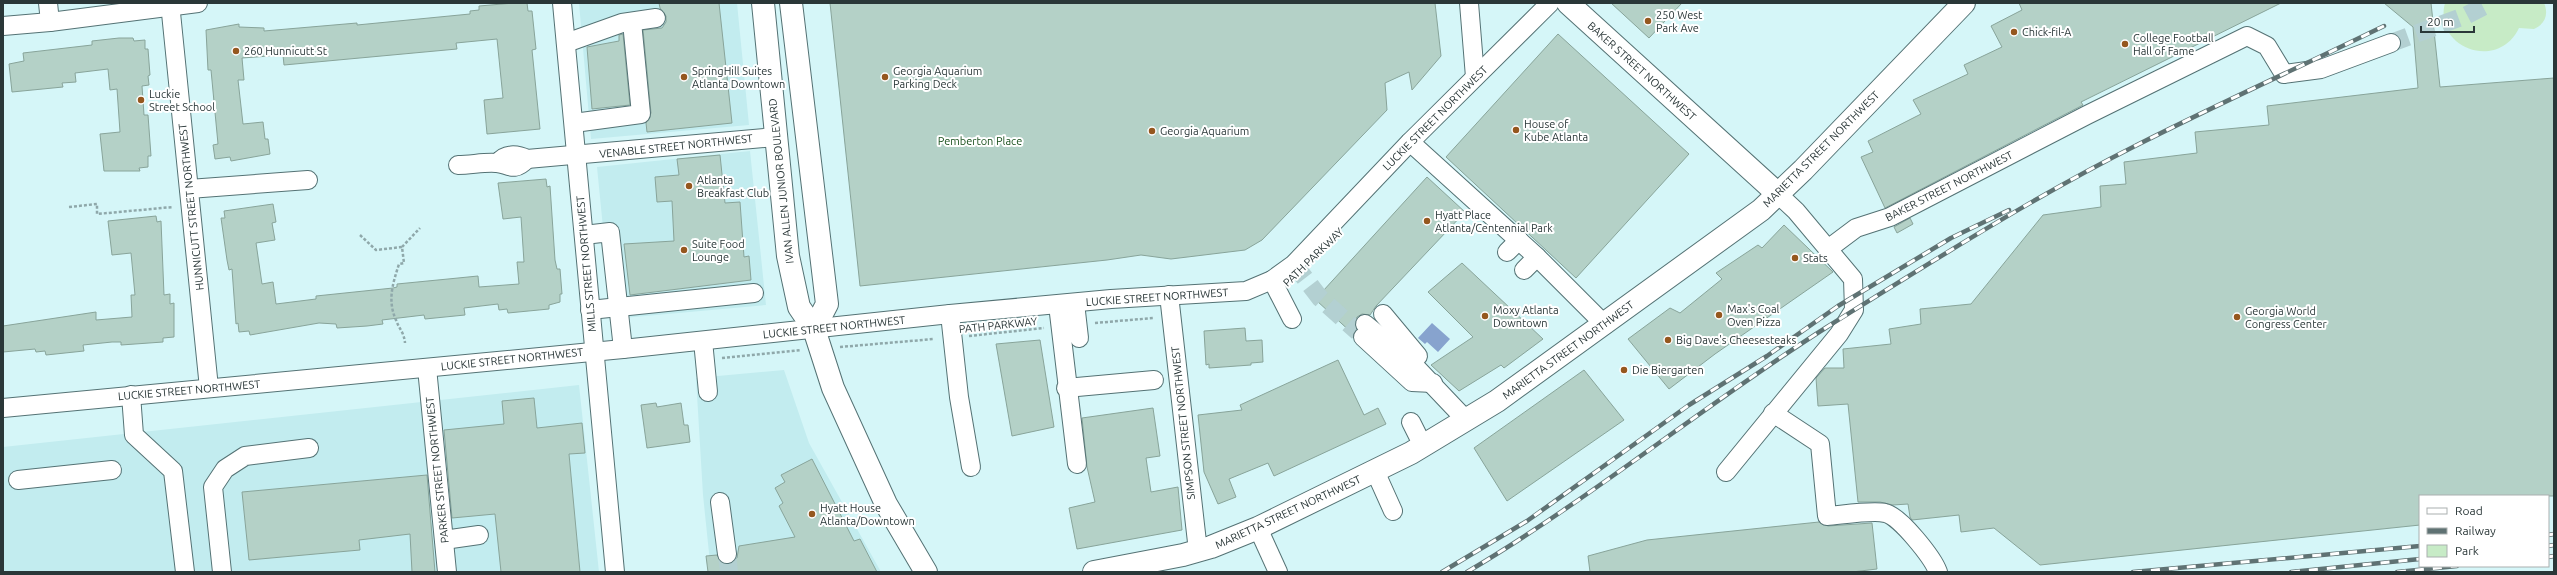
<svg xmlns="http://www.w3.org/2000/svg" width="2557" height="575" viewBox="0 0 2557 575" font-family="Ubuntu,sans-serif">
<style>
.built{fill:#c2ecef}
.green{fill:#c7ebc6}
.water{fill:#87a3ce}
.building{fill:#b4d1c7;stroke:#88a49a}
.lines{fill:none;stroke-linecap:round;stroke-linejoin:round}
.minor-tunnel{stroke:#b3d0d2;stroke-width:18;stroke-dasharray:18 9;stroke-linecap:butt}
.minor-casing{stroke:#547274;stroke-width:20}
.major-casing{stroke:#547274;stroke-width:24}
.path{stroke:#8fa8aa;stroke-width:2.5;stroke-dasharray:3 2;stroke-linecap:butt}
.minor{stroke:#fff;stroke-width:18}
.major{stroke:#fff;stroke-width:22}
.rail-casing{stroke:#5f7273;stroke-width:4.5}
.rail{stroke:#fff;stroke-width:3;stroke-dasharray:9;stroke-linecap:butt}
.poi-dot{fill:#95571e;stroke:#fff;stroke-width:1.5}
.labels{text-anchor:middle;dominant-baseline:central;stroke-width:4;stroke-linejoin:round;paint-order:stroke}
.poi-label{font-size:11px;fill:#2a3738;stroke:#fff;text-anchor:start}
.street-label{font-size:11px;fill:#2a3738;stroke:#fff}
.park-label{font-size:11px;fill:#184f1b;stroke:#fff}
</style>
<rect width="100%" height="100%" fill="#d5f6f8"/>
<!-- built -->
<g class="built">
<polygon points="579,3 737,3 749,125 591,139"/>
<polygon points="750,151 766,305 612,319 597,167"/>
<polygon points="784,370 809,443 881,572 711,572 703,495 696,378"/>
<polygon points="579,385 599,572 3,572 3,447"/>
</g>
<!-- green -->
<path class="green" d="M 2445,3 L 2544,3 C 2549,14 2545,24 2534,29 L 2519,28 C 2498,72 2433,48 2445,3 Z"/>
<!-- water -->
<polygon class="water" points="1432,323 1450,339 1438,352 1427,342 1425,344 1418,338"/>
<!-- building -->
<g class="building">
<polygon points="514,3 527,3 528,11 532,11 536,49 532,50 540,129 487,134 484,100 503,98 497,39 456,43 457,49 284,65 283,55 242,58 244,80 238,80 243,124 263,122 265,139 268,139 270,154 231,161 230,157 215,159 213,145 218,144 211,70 208,70 206,30 239,24 239,27 264,28 264,31 357,23 357,25 470,14 470,11 479,10 479,6"/>
<polygon points="659,3 719,3 732,123 647,132 646,123 651,113 643,30 662,28 666,22 666,16 660,8"/>
<polygon points="830,3 1435,3 1441,56 1412,90 1409,72 1385,83 1387,110 1262,240 1245,250 1171,259 1141,255 1107,260 860,286"/>
<polygon points="1611,3 1682,3 1649,38"/>
<polygon points="2019,3 2281,3 2081,102 2083,105 1885,208 1861,157 1873,152 1868,141 1921,114 1913,100 1968,74 1964,65 2002,47 1991,26 2022,10"/>
<polygon points="2384,3 2431,3 2440,87 2554,78 2554,496 2420,496 2420,525 2040,565 1994,528 1961,532 1959,515 1912,520 1910,517 1908,504 1893,505 1880,502 1858,502 1848,404 1818,406 1816,378 1825,368 1844,368 1843,349 1891,344 1889,329 1921,324 1920,309 1971,304 2043,215 2101,207 2100,186 2126,184 2124,162 2197,153 2195,132 2269,125 2267,106 2418,88 2413,27"/>
<polygon points="623,34 630,105 592,109 587,47 619,41 619,35"/>
<polygon points="1558,34 1689,154 1576,278 1446,157"/>
<polygon points="119,38 133,38 134,41 145,40 145,49 148,49 150,75 148,76 149,85 142,86 144,115 148,115 151,156 148,156 148,167 139,168 140,171 104,171 100,134 120,132 117,89 110,90 108,69 75,73 76,82 62,83 63,87 12,92 9,64 24,61 23,53 92,45 92,41"/>
<polygon points="720,155 725,203 740,202 744,257 749,256 751,280 630,295 624,244 674,241 672,201 657,202 655,177 679,175 677,159"/>
<polygon points="1427,177 1465,212 1376,306 1370,315 1362,314 1357,317 1355,323 1356,329 1353,334 1317,301 1325,292 1323,291"/>
<polygon points="546,179 547,187 550,186 555,260 557,269 560,269 562,294 560,294 560,302 549,305 549,309 508,313 507,309 499,310 498,304 464,308 465,315 425,319 424,315 382,320 383,324 367,326 337,328 336,324 319,323 250,335 249,331 239,332 238,323 236,324 232,269 229,270 227,260 221,218 225,218 224,211 273,204 276,222 272,223 275,240 256,243 262,284 273,282 276,304 316,299 316,296 393,288 397,287 397,284 448,279 478,276 479,287 519,284 517,262 524,262 521,217 503,219 498,183"/>
<polygon points="156,216 157,222 161,221 164,295 170,294 170,304 174,303 174,337 163,338 163,342 121,345 121,342 112,342 83,345 84,351 46,355 45,351 36,352 35,349 3,352 3,326 96,312 96,320 132,317 131,295 135,295 131,253 112,255 108,221"/>
<polygon points="1910,218 1913,224 1897,233 1894,227"/>
<polygon points="1784,225 1833,272 1715,354 1669,389 1628,339 1670,308 1680,313 1722,279 1716,273 1758,245 1762,248"/>
<polygon points="1462,263 1543,339 1504,368 1501,365 1459,391 1431,365 1473,337 1428,292"/>
<polygon points="1245,328 1246,341 1262,340 1263,362 1251,363 1251,365 1209,368 1209,364 1206,365 1204,331"/>
<polygon points="1040,340 1054,427 1012,436 996,344"/>
<polygon points="1338,360 1364,415 1378,408 1386,424 1274,476 1268,463 1229,479 1236,497 1218,504 1204,472 1198,415 1242,410 1240,405"/>
<polygon points="1584,370 1624,420 1507,501 1474,448"/>
<polygon points="534,398 537,428 582,423 585,453 569,454 580,572 501,572 495,514 452,518 444,430 504,424 502,401"/>
<polygon points="656,403 657,407 681,403 684,425 688,425 690,442 647,448 641,405"/>
<polygon points="1153,408 1160,456 1146,458 1151,492 1178,487 1182,530 1077,549 1069,508 1095,502 1087,467 1082,418"/>
<polygon points="812,459 854,541 860,539 877,572 708,572 706,556 717,555 723,564 729,564 737,558 739,546 795,537 779,506 783,503 775,488 785,482 781,475"/>
<polygon points="427,475 435,572 412,572 410,534 359,540 360,550 249,560 242,492"/>
<polygon points="1819,522 1828,526 1872,523 1877,569 1852,572 1590,572 1588,556 1647,540"/>
</g>
<g class="lines">
<!-- minor-tunnel -->
<g class="minor-tunnel">
<polyline points="2391,43 2467,15 2490,3"/>
<polyline points="1294,264 1320,298 1358,332"/>
<polyline points="727,554 729,572"/>
</g>
<!-- minor casing -->
<g class="minor-casing">
<g id="minor">
<polyline points="48,3 50,22"/>
<polyline points="170,3 209,388"/>
<polyline points="562,3 615,572"/>
<polyline points="1469,3 1475,77"/>
<polyline points="3,26 50,22 198,3"/>
<polyline points="566,43 622,23 656,18"/>
<polyline points="574,123 641,114 632,22"/>
<polyline points="1410,142 1537,257 1605,325"/>
<polyline points="527,159 775,137"/>
<path d="M 458,165 C 471,165 484,162 496,163 C 508,163 513,174 527,159 C 517,154 505,153 498,163"/>
<polyline points="189,189 308,180"/>
<polyline points="584,235 610,232 623,349"/>
<polyline points="1828,249 1856,228 1890,217 2087,115 2247,36 2267,46 2284,74 2321,69 2391,43"/>
<polyline points="1507,252 1519,240"/>
<polyline points="1524,270 1537,257"/>
<polyline points="1272,280 1292,319"/>
<polyline points="1169,295 1198,551"/>
<polyline points="1075,303 1079,338"/>
<polyline points="1058,305 1077,464"/>
<polyline points="590,310 754,293"/>
<polyline points="950,314 959,397 971,467"/>
<polyline points="1383,314 1418,356"/>
<polyline points="1365,324 1409,360 1466,420"/>
<polyline points="1363,337 1412,382 1433,383"/>
<polyline points="703,341 708,392"/>
<polyline points="427,368 447,572"/>
<polyline points="1066,388 1154,380"/>
<polyline points="131,395 134,435 173,471 185,572"/>
<polyline points="3,408 623,349 950,314 1111,299 1246,291 1272,280 1294,264 1410,142 1550,3"/>
<path d="M 1773,413 L 1820,444 L 1827,516 C 1841,515 1873,510 1885,513 C 1900,516 1933,558 1938,572"/>
<polyline points="1411,422 1423,446"/>
<polyline points="1375,471 1393,511"/>
<polyline points="1726,472 1839,334 1854,310 1853,279 1796,211 1778,194"/>
<polyline points="18,480 112,470"/>
<polyline points="720,502 727,554"/>
<polyline points="1258,528 1278,572"/>
<polyline points="444,540 479,535"/>
<polyline points="222,572 213,487 225,469 245,456 309,448"/>
</g>
</g>
<!-- major casing -->
<g class="major-casing">
<g id="major">
<polyline points="763,3 788,256 799,307 814,329 833,388 886,504 926,572"/>
<polyline points="791,3 827,304 814,329"/>
<polyline points="1568,3 1778,194"/>
<polyline points="1094,572 1183,555 1211,547 1258,528 1411,453 1497,401 1761,210 1803,170 1964,3"/>
</g>
</g>
<!-- path -->
<g class="path">
<polyline points="69,207 97,204 97,214 173,207"/>
<path d="M 360,235 L 376,250 L 402,247 L 404,263 L 399,264 C 393,283 387,300 396,320 C 399,329 404,332 405,343"/>
<polyline points="402,247 420,228"/>
<polyline points="1095,323 1153,318"/>
<polyline points="969,336 1044,328"/>
<polyline points="840,347 934,339"/>
<polyline points="722,358 801,350"/>
</g>
<!-- minor -->
<use href="#minor" class="minor"/>
<!-- major -->
<use href="#major" class="major"/>
<!-- rail casing -->
<g class="rail-casing">
<g id="rail">
<polyline points="2548,535 2554,534"/>
<polyline points="2548,546 2554,545"/>
<polyline points="2548,557 2554,556"/>
<polyline points="1442,572 1527,521 1689,405 1767,356 1838,306 1951,238 2009,210"/>
<path d="M 1467,572 C 1592,498 1704,405 1827,327 C 1928,264 2030,199 2137,145 C 2218,104 2302,66 2384,26"/>
<polyline points="2133,572 2420,546"/>
<polyline points="2291,572 2420,559"/>
<polyline points="2397,572 2457,566"/>
</g>
</g>
<!-- rail -->
<use href="#rail" class="rail"/>
</g>
<!-- markers -->
<g class="poi-dot">
<circle cx="1648" cy="21" r="4"/>
<circle cx="2014" cy="32" r="4"/>
<circle cx="2125" cy="44" r="4"/>
<circle cx="236" cy="51" r="4"/>
<circle cx="684" cy="77" r="4"/>
<circle cx="885" cy="77" r="4"/>
<circle cx="141" cy="100" r="4"/>
<circle cx="1516" cy="130" r="4"/>
<circle cx="1152" cy="131" r="4"/>
<circle cx="689" cy="186" r="4"/>
<circle cx="1427" cy="221" r="4"/>
<circle cx="684" cy="250" r="4"/>
<circle cx="1795" cy="258" r="4"/>
<circle cx="1719" cy="315" r="4"/>
<circle cx="1485" cy="316" r="4"/>
<circle cx="2237" cy="317" r="4"/>
<circle cx="1668" cy="340" r="4"/>
<circle cx="1624" cy="370" r="4"/>
<circle cx="812" cy="514" r="4"/>
</g>
<g class="labels">
<!-- poi labels -->
<g class="poi-label">
<text x="1656" y="15">250 West<tspan x="1656" dy="13">Park Ave</tspan></text>
<text x="2022" y="32">Chick-fil-A</text>
<text x="2133" y="38">College Football<tspan x="2133" dy="13">Hall of Fame</tspan></text>
<text x="244" y="51">260 Hunnicutt St</text>
<text x="692" y="71">SpringHill Suites<tspan x="692" dy="13">Atlanta Downtown</tspan></text>
<text x="893" y="71">Georgia Aquarium<tspan x="893" dy="13">Parking Deck</tspan></text>
<text x="149" y="94">Luckie<tspan x="149" dy="13">Street School</tspan></text>
<text x="1524" y="124">House of<tspan x="1524" dy="13">Kube Atlanta</tspan></text>
<text x="1160" y="131">Georgia Aquarium</text>
<text x="697" y="180">Atlanta<tspan x="697" dy="13">Breakfast Club</tspan></text>
<text x="1435" y="215">Hyatt Place<tspan x="1435" dy="13">Atlanta/Centennial Park</tspan></text>
<text x="692" y="244">Suite Food<tspan x="692" dy="13">Lounge</tspan></text>
<text x="1803" y="258">Stats</text>
<text x="1727" y="309">Max's Coal<tspan x="1727" dy="13">Oven Pizza</tspan></text>
<text x="1493" y="310">Moxy Atlanta<tspan x="1493" dy="13">Downtown</tspan></text>
<text x="2245" y="311">Georgia World<tspan x="2245" dy="13">Congress Center</tspan></text>
<text x="1676" y="340">Big Dave's Cheesesteaks</text>
<text x="1632" y="370">Die Biergarten</text>
<text x="820" y="508">Hyatt House<tspan x="820" dy="13">Atlanta/Downtown</tspan></text>
</g>
<!-- street labels -->
<g class="street-label">
<text transform="translate(1642 71) rotate(42)">BAKER STREET NORTHWEST</text>
<text transform="translate(1435 118) rotate(-45)">LUCKIE STREET NORTHWEST</text>
<text transform="translate(676 146) rotate(-6)">VENABLE STREET NORTHWEST</text>
<text transform="translate(1821 149) rotate(-45)">MARIETTA STREET NORTHWEST</text>
<text transform="translate(781 181) rotate(-96)">IVAN ALLEN JUNIOR BOULEVARD</text>
<text transform="translate(1949 186) rotate(-27)">BAKER STREET NORTHWEST</text>
<text transform="translate(191 207) rotate(-96)">HUNNICUTT STREET NORTHWEST</text>
<text transform="translate(1313 257) rotate(-44)">PATH PARKWAY</text>
<text transform="translate(586 264) rotate(-95)">MILLS STREET NORTHWEST</text>
<text transform="translate(1157 297) rotate(-4)">LUCKIE STREET NORTHWEST</text>
<text transform="translate(998 325) rotate(-6)">PATH PARKWAY</text>
<text transform="translate(834 327) rotate(-6)">LUCKIE STREET NORTHWEST</text>
<text transform="translate(1568 350) rotate(-36)">MARIETTA STREET NORTHWEST</text>
<text transform="translate(512 359) rotate(-6)">LUCKIE STREET NORTHWEST</text>
<text transform="translate(189 390) rotate(-5)">LUCKIE STREET NORTHWEST</text>
<text transform="translate(1183 423) rotate(-96)">SIMPSON STREET NORTHWEST</text>
<text transform="translate(437 470) rotate(-96)">PARKER STREET NORTHWEST</text>
<text transform="translate(1288 512) rotate(-25)">MARIETTA STREET NORTHWEST</text>
</g>
<!-- park labels -->
<g class="park-label">
<text x="980" y="141">Pemberton Place</text>
</g>
</g>
<!-- border -->
<rect width="2557" height="575" fill="none" stroke="#2a3738" stroke-width="8"/>
<!-- legend -->
<rect x="2419" y="495" width="130" height="72" fill="#ffffff" stroke="#aaafaf"/>
<rect x="2427" y="508" width="20" height="6" fill="#ffffff" stroke="#aaafaf"/>
<text x="2455" y="515" font-size="12" fill="#2a3738">Road</text>
<rect x="2427" y="528" width="20" height="6" fill="#5f7273" stroke="#aaafaf"/>
<text x="2455" y="535" font-size="12" fill="#2a3738">Railway</text>
<rect x="2427" y="545" width="20" height="12" fill="#c7ebc6" stroke="#aaafaf"/>
<text x="2455" y="555" font-size="12" fill="#2a3738">Park</text>
<!-- scale -->
<path d="M2421 26v6h53v-6" fill="none" stroke="#2a3738" stroke-width="2"/>
<text x="2427" y="26" font-size="12" fill="#2a3738" stroke="#ffffff" stroke-width="3" paint-order="stroke">20 m</text>
</svg>
